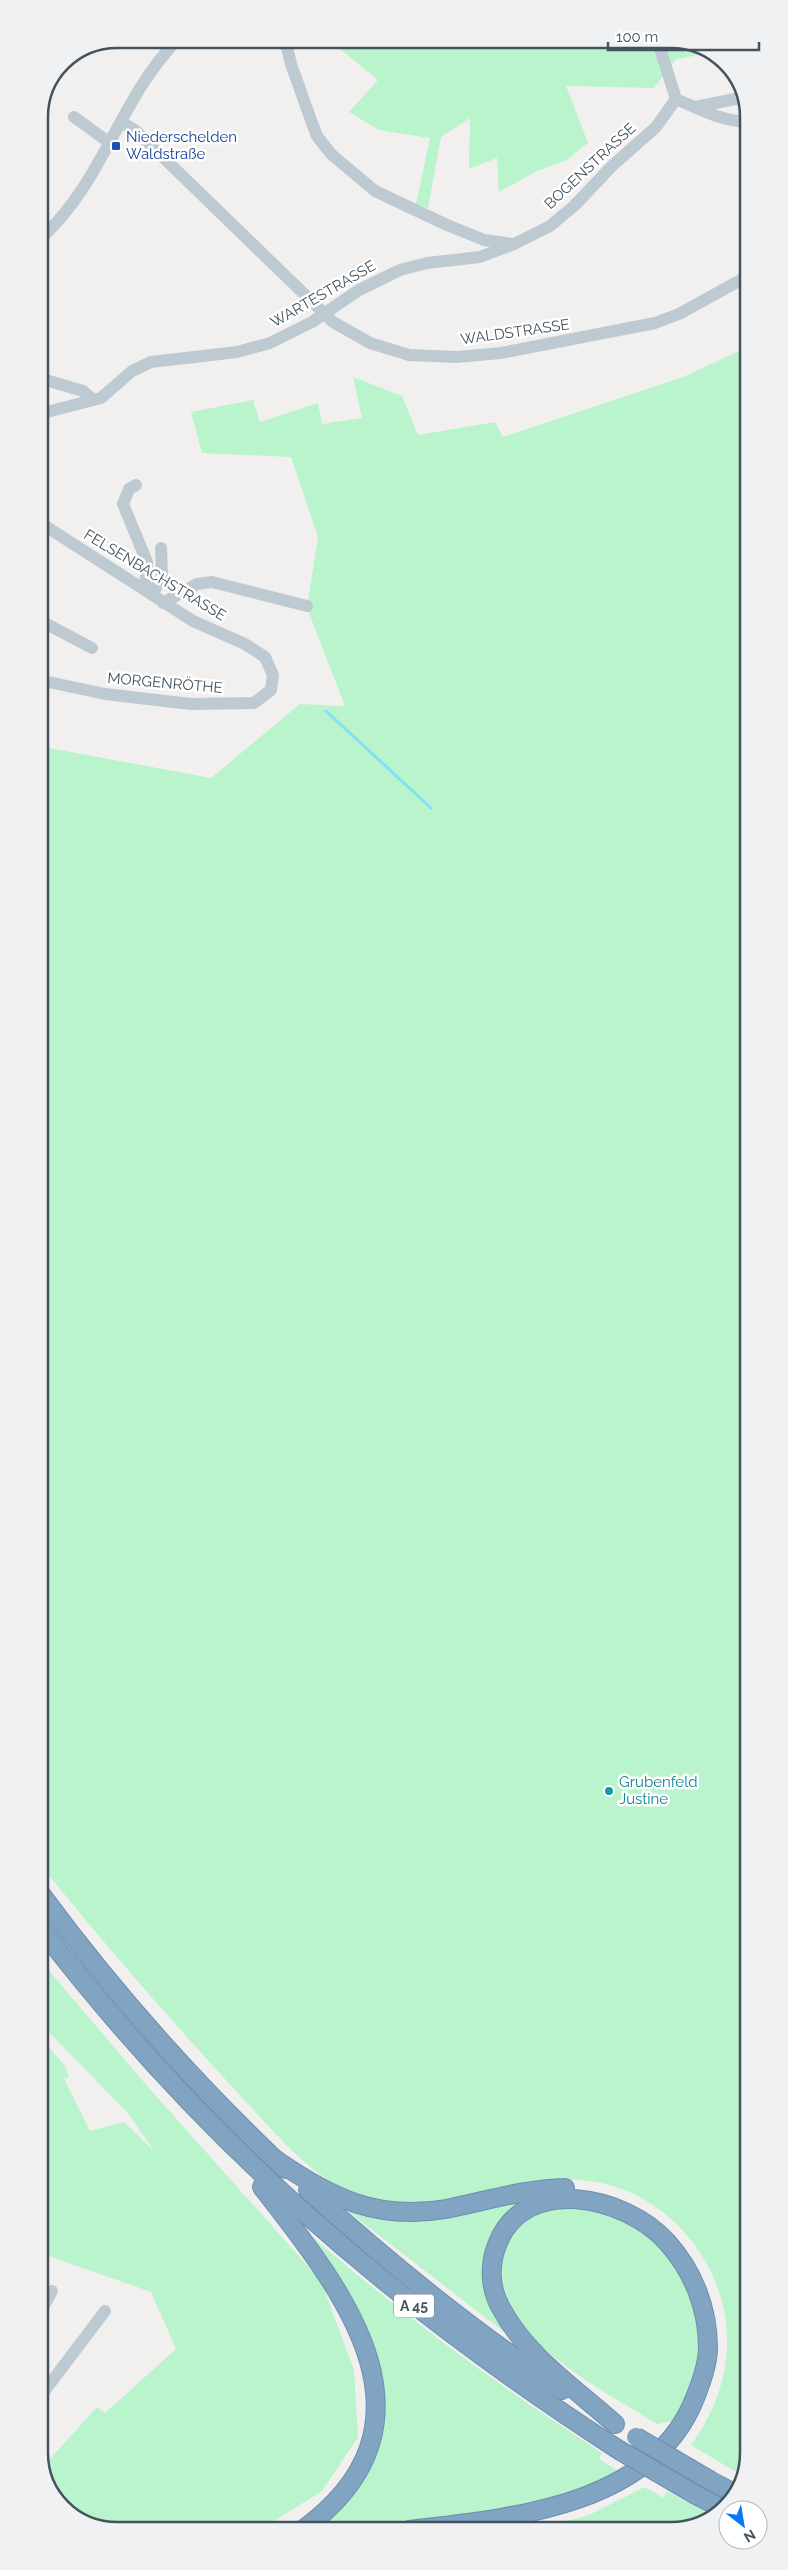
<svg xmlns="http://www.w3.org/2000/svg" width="788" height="2570" viewBox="0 0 788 2570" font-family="Raleway,sans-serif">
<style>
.green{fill:#b9f4cd}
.water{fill:#82e1f5}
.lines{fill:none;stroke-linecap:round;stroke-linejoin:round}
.stream{stroke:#82e1f5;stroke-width:3}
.highway-casing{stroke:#6d8faf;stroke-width:20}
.minor{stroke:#becad2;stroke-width:12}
.highway{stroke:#82a4c3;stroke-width:18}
.highway-bridge-casing{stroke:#6d8faf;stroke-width:20;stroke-linecap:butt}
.highway-bridge{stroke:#82a4c3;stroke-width:18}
.transit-dot{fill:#1a4fb4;stroke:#fff;stroke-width:2}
.culture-dot{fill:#0f9aa8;stroke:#fff;stroke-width:2}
.labels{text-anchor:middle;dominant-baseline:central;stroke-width:5;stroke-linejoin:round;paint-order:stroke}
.shield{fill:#fff;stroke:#7d878e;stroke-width:1}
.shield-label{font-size:14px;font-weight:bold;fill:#45535e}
.transit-label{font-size:15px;fill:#164399;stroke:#fff;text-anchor:start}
.street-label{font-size:15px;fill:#45535e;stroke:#fff}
.culture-label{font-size:15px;fill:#0d838f;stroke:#fff;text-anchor:start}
.rim{fill:none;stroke:#45535e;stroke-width:2.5}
</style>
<rect width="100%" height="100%" fill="#f2efef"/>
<!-- green -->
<g class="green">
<polygon points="338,39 582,39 613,43 689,43 711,53 676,59 654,88 566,86 588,143 565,161 537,171 499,192 497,158 469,169 470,118 441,137 428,208 416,204 430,138 379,130 349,112 378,80 340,49"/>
<path d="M 748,347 L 749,2453 L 741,2475 L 691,2445 C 724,2400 737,2346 719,2292 C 709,2261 689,2233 664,2213 C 554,2127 443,2242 340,2187 C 302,2167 266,2123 237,2092 C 173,2023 111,1952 52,1879 C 49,1876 41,1866 40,1862 C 36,1848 40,1822 40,1808 C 40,1761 40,1714 40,1667 C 40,1360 39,1053 39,746 L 211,778 L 300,704 L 345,706 L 307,608 L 318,537 L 291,457 L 202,453 L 191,412 L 253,400 L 260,422 L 318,403 L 322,424 L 362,418 L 353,377 L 402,396 L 418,435 L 495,422 L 503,437 L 683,377 Z"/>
<polygon points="40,1960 148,2087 321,2281 354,2370 358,2437 322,2491 258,2531 111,2531 66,2512 41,2469 97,2407 105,2413 176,2349 151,2292 40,2253 40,2037 65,2066 69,2077 64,2079 90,2131 124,2122 155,2152 127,2112 40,2023"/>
<polygon points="525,2199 506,2218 484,2264 485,2292 504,2332 345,2209 379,2220 409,2222"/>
<path d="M 567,2207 C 586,2209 604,2211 622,2220 C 669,2242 704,2297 700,2350 C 698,2375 686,2400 673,2421 L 657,2424 C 600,2387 486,2336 504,2252 C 510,2222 539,2211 567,2207 Z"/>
<path d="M 291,2218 C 389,2305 492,2382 602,2453 L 599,2459 L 618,2471 L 583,2489 L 541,2502 L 475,2514 L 357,2530 L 307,2531 L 354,2483 L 377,2386 Z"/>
<polygon points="645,2487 663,2498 667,2491 711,2515 687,2530 530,2530 587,2516"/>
</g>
<!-- water -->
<polygon class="water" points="582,39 681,39 689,43 613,43"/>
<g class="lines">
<!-- stream -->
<polyline class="stream" points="326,711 431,808"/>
<!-- highway casing -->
<g class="highway-casing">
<g id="highway">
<path d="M 40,1893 C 113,1992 195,2084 285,2169"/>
<path d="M 40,1927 C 204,2142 393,2304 619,2450"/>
<path d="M 276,2160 C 331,2198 377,2221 446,2209 C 486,2201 524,2189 565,2188"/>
<path d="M 262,2187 C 344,2292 450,2424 301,2531"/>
<path d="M 308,2190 C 388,2262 472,2331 562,2390"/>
<polyline points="711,2481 734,2493"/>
<polyline points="696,2495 723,2509"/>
<path d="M 409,2530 C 510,2518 652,2507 695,2398 C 701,2383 708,2364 708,2348 C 708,2308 693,2271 667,2242 C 626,2196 524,2173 497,2245 C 489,2265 490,2289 501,2308 C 526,2356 576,2389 615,2424"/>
</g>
</g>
<!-- minor -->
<g class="minor">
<polyline points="285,39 291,64 312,123 317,136 331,154 375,191 447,225 484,240 514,244 550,226 574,206 612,166 656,127 676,99"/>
<polyline points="657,39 676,99"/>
<path d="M 676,99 C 702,110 718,120 748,122"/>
<polyline points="695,107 745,97"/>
<polyline points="74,117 110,143"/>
<polyline points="121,122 136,131 333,322 370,343 409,355 457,357 501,353 655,323 679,314 748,276"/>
<path d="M 39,240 C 105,181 118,100 178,39"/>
<polyline points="39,378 83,391 93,400"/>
<polyline points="39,414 101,398 132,371 151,362 237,352 270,343 312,322 359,290 400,270 427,263 480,257 514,244"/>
<polyline points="136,485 129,489 123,504 147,562 145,590"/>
<polyline points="39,522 193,621 245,644 265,657 273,675 271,690 254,703 191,704 105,694 39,680"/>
<polyline points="152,595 162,577 161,548"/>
<polyline points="163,603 197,584 212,582 307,606"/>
<polyline points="39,620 92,648"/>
<polyline points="40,2313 52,2291"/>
<polyline points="40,2397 105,2311"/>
</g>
<!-- highway -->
<use href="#highway" class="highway"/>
<!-- highway-bridge casing -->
<g class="highway-bridge-casing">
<g id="highway-bridge">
<polyline points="636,2437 711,2481"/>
<polyline points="619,2450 696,2495"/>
</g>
</g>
<!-- highway-bridge -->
<use href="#highway-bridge" class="highway-bridge"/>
</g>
<!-- markers -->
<rect class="transit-dot" x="111" y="141" width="10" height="10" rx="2.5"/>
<circle class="culture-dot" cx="609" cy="1791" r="5"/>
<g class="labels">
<!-- shield labels -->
<rect class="shield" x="394" y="2294.5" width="40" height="23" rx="4"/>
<g class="shield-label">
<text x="414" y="2306">A 45</text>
</g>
<!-- transit labels -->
<g class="transit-label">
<text x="126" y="137">Niederschelden<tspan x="126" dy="17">Waldstraße</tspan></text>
</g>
<!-- street labels -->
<g class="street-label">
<text transform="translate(590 166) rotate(-43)">BOGENSTRASSE</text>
<text transform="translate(323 294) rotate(-30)">WARTESTRASSE</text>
<text transform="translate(515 332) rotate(-8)">WALDSTRASSE</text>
<text transform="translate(155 575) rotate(31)">FELSENBACHSTRASSE</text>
<text transform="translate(165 683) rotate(5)">MORGENRÖTHE</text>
</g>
<!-- culture labels -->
<g class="culture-label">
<text x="619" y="1782">Grubenfeld<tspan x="619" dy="17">Justine</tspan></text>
</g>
</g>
<!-- crop -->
<path d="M0 0H788V2570H0ZM117 48H671A69 69 0 0 1 740 117V2453A69 69 0 0 1 671 2522H117A69 69 0 0 1 48 2453V117A69 69 0 0 1 117 48Z" fill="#f0f1f2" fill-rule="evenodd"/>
<path class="rim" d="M117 48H671A69 69 0 0 1 740 117V2453A69 69 0 0 1 671 2522H117A69 69 0 0 1 48 2453V117A69 69 0 0 1 117 48Z"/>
<!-- north arrow -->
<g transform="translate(743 2525) rotate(149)"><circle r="24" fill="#ffffff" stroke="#b5babf"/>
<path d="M0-4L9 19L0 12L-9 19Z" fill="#0777f4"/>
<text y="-8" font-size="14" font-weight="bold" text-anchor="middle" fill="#45535e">N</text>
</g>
<!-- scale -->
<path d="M608 42v8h151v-8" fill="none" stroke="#45535e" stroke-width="2.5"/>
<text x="616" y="42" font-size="15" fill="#45535e" stroke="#ffffff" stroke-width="4" paint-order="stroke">100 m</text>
</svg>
